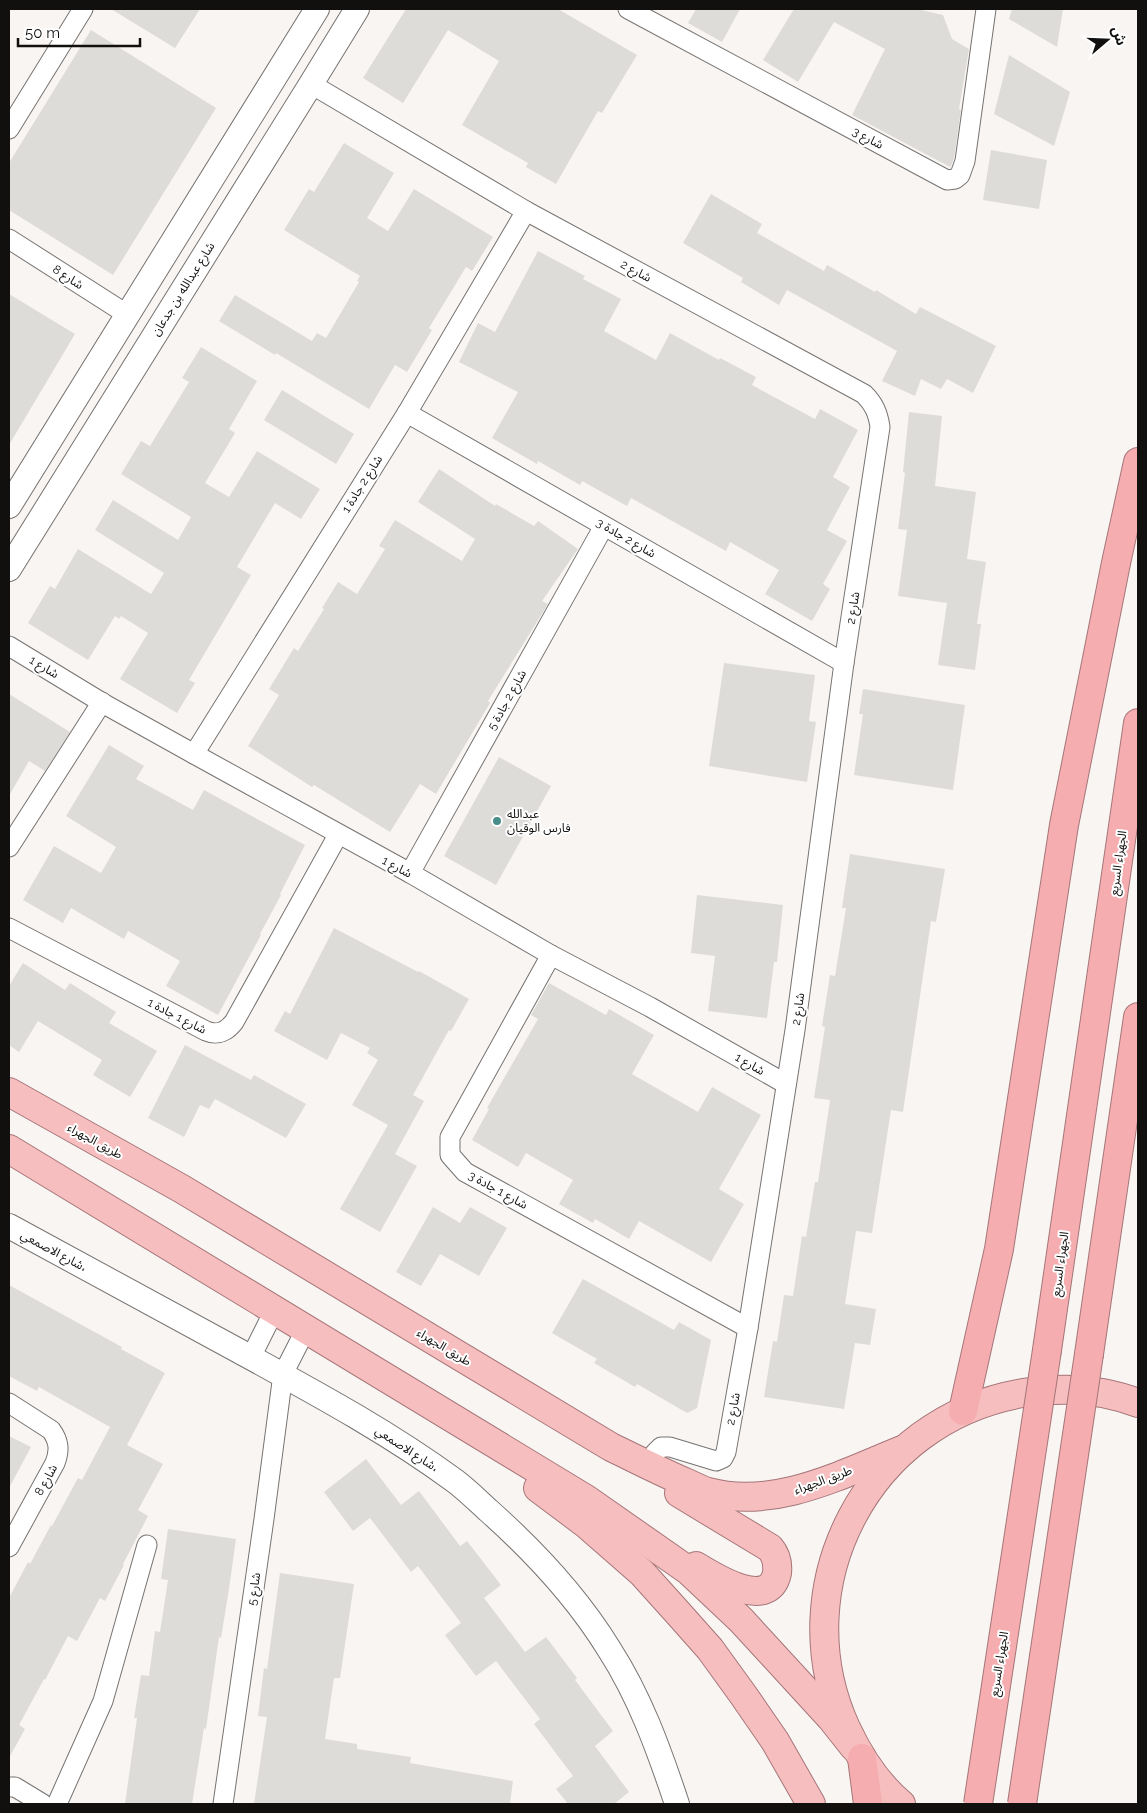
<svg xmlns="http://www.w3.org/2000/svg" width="1147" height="1813" viewBox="0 0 1147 1813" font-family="Raleway,'Noto Sans Arabic',sans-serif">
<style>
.building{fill:#dedcd8}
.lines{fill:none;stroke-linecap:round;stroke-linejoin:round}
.minor-casing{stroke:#767371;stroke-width:21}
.tertiary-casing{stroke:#767371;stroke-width:26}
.trunk-casing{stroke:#a57678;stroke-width:30}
.motorway-casing{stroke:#a57678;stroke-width:30}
.minor{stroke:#fff;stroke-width:19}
.tertiary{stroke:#fff;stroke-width:24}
.trunk{stroke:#f7bec0;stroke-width:28}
.motorway{stroke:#f5adb0;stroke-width:28}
.motorway-bridge-casing{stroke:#a57678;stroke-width:30;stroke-linecap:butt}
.motorway-bridge{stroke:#f5adb0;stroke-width:28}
.poi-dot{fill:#478e89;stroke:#fff;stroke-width:2}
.labels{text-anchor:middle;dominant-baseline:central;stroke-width:4;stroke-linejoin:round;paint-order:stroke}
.street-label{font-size:12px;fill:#11100f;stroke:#fff}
.poi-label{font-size:12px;fill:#11100f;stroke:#fff;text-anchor:start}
</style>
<rect width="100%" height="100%" fill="#f9f5f3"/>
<!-- building -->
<g class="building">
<polygon points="111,9 200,9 175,48"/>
<polygon points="406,9 558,9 637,55 602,113 598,111 556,184 526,167 528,163 462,125 499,61 448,30 403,103 363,78"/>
<polygon points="696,9 740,9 722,42 688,23"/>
<polygon points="794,9 917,9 943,15 952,39 969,49 959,109 961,110 954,158 951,166 950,167 852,115 885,49 834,22 798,82 763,60"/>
<polygon points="1012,9 1063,9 1057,47 1009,19"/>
<polygon points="91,30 216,108 113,275 9,210 9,163"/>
<polygon points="1009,55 1070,92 1054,146 994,114"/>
<polygon points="344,143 394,173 367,218 388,231 414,189 493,237 472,271 466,267 429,328 432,330 407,372 395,365 369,409 276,353 275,355 219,321 235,295 312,341 317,333 326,338 359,282 357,281 360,276 284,230 309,189 314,192"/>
<polygon points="991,150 1047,160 1039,209 983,200"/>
<polygon points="711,194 762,224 757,233 824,271 827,265 875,292 876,290 916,314 920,307 996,346 973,393 947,379 941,389 921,379 915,396 882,381 897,351 787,290 779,305 741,282 743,278 683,243"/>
<polygon points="538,251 585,276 583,279 621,299 604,331 656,360 670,333 719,360 720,358 756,377 752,385 815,419 820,409 858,430 833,477 850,487 827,530 847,541 823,584 830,589 812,621 765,594 779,570 730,542 726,551 631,498 627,506 582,481 580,485 538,461 537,464 492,438 518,392 459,362 478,323 495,332"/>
<polygon points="9,294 75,334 9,445"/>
<polygon points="201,347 257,381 229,429 235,433 205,483 229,497 257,451 320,489 301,519 275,503 237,567 251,575 189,680 195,683 177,713 120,679 148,633 121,616 119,619 115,616 88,660 28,623 50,586 55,589 78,549 151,594 164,573 95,530 113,500 178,540 191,517 121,474 141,441 150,446 189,382 182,378"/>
<polygon points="282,390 354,434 336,464 264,420"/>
<polygon points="909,412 942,416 935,486 976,492 967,559 986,562 977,624 981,624 975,670 938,665 947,603 898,596 907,530 898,529 905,473 903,472"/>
<polygon points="439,469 495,506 496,504 534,526 538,521 578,549 542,601 548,604 488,701 490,703 436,794 420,784 390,832 314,785 312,787 248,746 279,695 269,689 294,648 298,651 324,609 322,608 338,582 357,594 385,549 379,546 395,520 462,561 475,539 418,502"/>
<polygon points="724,663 815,675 809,721 816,722 807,782 709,766"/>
<polygon points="863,689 965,705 953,790 854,775 863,714 859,714"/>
<polygon points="9,694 70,732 45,771 29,761 9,796"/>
<polygon points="109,745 144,766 136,779 193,810 204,790 305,845 280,894 281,895 260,934 261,935 218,1015 166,986 180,961 128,931 124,939 71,908 63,923 23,900 54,846 101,873 116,847 66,816"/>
<polygon points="499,757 551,786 496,885 444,856"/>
<polygon points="850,854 945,869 936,922 931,921 903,1112 891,1110 872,1233 856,1231 845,1304 876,1309 870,1345 855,1343 844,1409 764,1397 773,1341 777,1342 784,1295 793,1296 802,1236 806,1237 815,1182 818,1182 830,1100 814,1098 825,1027 822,1026 830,975 835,976 846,908 842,908"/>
<polygon points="697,895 783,905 777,962 774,962 767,1018 708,1011 715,956 691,953"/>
<polygon points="334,928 418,972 419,971 469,999 451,1031 449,1030 413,1095 424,1101 395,1154 417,1166 380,1232 340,1209 388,1125 352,1105 378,1060 367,1053 370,1048 341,1033 327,1060 274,1031 285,1011 290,1014"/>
<polygon points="23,963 65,990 70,983 116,1012 109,1023 157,1051 130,1097 93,1075 102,1060 38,1021 19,1052 9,1045 9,986"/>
<polygon points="549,983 606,1015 609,1009 654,1035 632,1074 698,1112 712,1087 761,1115 719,1189 744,1204 711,1262 639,1221 629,1239 595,1219 593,1223 559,1204 573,1180 526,1153 518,1167 472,1140 489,1109 487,1108 538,1019 531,1015"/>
<polygon points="185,1045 251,1080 254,1075 306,1104 286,1138 215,1099 209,1109 200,1105 184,1137 148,1118"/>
<polygon points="433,1207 460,1223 470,1207 507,1228 479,1276 440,1254 421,1286 396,1272"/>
<polygon points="583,1279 674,1330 679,1322 711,1340 697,1408 687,1413 637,1384 635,1387 594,1363 597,1359 552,1333"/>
<polygon points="9,1285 122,1347 121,1349 165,1373 127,1445 163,1464 138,1510 148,1516 123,1564 124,1565 105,1601 100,1598 77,1641 68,1636 45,1680 44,1679 19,1725 25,1729 9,1758 9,1598 28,1562 30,1564 51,1525 52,1526 78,1478 82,1480 110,1427 39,1387 37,1391 9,1376"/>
<polygon points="9,1436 31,1447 9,1488"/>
<polygon points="366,1459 401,1505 419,1491 460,1546 467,1541 501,1585 484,1598 525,1652 546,1637 577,1678 575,1680 613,1731 595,1746 629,1792 614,1804 568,1804 556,1789 573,1776 534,1724 540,1719 496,1661 476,1676 445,1635 461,1623 418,1566 411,1572 370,1518 353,1531 324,1492"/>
<polygon points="168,1529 236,1539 229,1589 221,1638 219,1637 206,1729 204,1728 192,1804 125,1804 137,1718 134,1718 141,1675 149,1676 155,1631 160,1632 168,1580 161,1579"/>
<polygon points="280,1573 354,1584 340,1678 334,1678 325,1739 357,1744 357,1749 411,1757 410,1763 513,1781 510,1804 254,1804 267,1717 258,1716 264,1668 267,1669"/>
</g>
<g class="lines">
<!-- minor casing -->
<g class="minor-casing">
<g id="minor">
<polyline points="628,9 947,180 955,179 960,175 965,161 986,9"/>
<path d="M 311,84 L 526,211 L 864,394 C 874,404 878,413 880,427 L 844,663 L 795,1030 L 748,1328 L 726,1452 L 723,1458 L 716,1461 L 670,1447 L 661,1447 L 655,1453 L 648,1465"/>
<polyline points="9,129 83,9"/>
<polyline points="9,239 128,315"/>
<polyline points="407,413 844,663"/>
<polyline points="9,646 106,705 194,754 410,873 551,955 650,1007 786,1084"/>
<polyline points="194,754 407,413 526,211"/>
<polyline points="9,847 102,702"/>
<polyline points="410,873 604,526"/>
<path d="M 9,928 L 206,1031 C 218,1036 227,1031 234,1022 L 338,835"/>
<polyline points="551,955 450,1137 450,1155 465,1172 748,1328"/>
<polyline points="251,1357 274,1311"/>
<path d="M 9,1403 L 51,1430 C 59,1441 60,1450 55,1463 L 9,1547"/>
<polyline points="9,1787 15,1787 43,1804"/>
<polyline points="57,1804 103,1701 147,1545"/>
<polyline points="223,1804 264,1519 283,1374 306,1329"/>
</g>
</g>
<!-- tertiary casing -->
<g class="tertiary-casing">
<g id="tertiary">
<polyline points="9,506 317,9"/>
<polyline points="9,569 311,84 357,9"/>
<path d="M 9,1226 C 85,1268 162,1309 239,1351 C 312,1391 387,1431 455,1481 C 467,1490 478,1501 489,1511 C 535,1552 577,1597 609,1649 C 640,1697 659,1750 677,1804"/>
</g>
</g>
<!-- trunk casing -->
<g class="trunk-casing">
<g id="trunk">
<path d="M 9,1092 L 182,1189 L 611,1447 C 636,1459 661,1472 687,1483 C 694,1486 701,1490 708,1492 C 775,1510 842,1474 902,1450"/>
<polyline points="9,1149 586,1499 689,1571 741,1620 831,1718 854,1747"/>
<polyline points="538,1488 586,1524 642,1573 678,1613 710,1649 744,1696 775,1741 811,1804"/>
<path d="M 679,1493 L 770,1548 C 776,1555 778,1564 777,1573 C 769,1612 714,1577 696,1566"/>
<path d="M 901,1804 C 877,1784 859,1756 846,1728 C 781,1586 868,1419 1023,1393 C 1061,1387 1102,1389 1138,1403"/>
</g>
</g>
<!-- motorway casing -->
<g class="motorway-casing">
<g id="motorway">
<polyline points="1047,1350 1138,723"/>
<polyline points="1089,1354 1138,1017"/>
<polyline points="963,1411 999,1249 1064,825 1116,563 1138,462"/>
<polyline points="862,1758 868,1804"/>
</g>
</g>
<!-- minor -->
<use href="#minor" class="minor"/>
<!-- tertiary -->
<use href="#tertiary" class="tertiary"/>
<!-- trunk -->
<use href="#trunk" class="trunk"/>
<!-- motorway -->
<use href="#motorway" class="motorway"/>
<!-- motorway-bridge casing -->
<g class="motorway-bridge-casing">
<g id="motorway-bridge">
<polyline points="978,1804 1047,1350"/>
<polyline points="1022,1804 1089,1354"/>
</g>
</g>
<!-- motorway-bridge -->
<use href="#motorway-bridge" class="motorway-bridge"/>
</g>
<!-- markers -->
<circle class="poi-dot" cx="497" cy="821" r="5"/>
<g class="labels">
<!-- street labels -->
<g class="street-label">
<text transform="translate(868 138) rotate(28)">شارع 3</text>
<text transform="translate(636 271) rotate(28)">شارع 2</text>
<text transform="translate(68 277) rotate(33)">شارع 8</text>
<text transform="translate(183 289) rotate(-58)">شارع عبدالله بن جدعان</text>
<text transform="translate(362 484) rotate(-58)">شارع 2 جادة 1</text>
<text transform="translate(626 538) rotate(30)">شارع 2 جادة 3</text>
<text transform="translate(853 608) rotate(-81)">شارع 2</text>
<text transform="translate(44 667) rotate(31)">شارع 1</text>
<text transform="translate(507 700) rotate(-61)">شارع 2 جادة 5</text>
<text transform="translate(1118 863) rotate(-82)">الجهراء السريع</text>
<text transform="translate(397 867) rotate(28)">شارع 1</text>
<text transform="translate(798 1009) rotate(-82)">شارع 2</text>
<text transform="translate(177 1016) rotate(27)">شارع 1 جادة 1</text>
<text transform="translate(750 1064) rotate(30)">شارع 1</text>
<text transform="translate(95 1141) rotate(29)">طريق الجهراء</text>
<text transform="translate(498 1190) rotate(29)">شارع 1 جادة 3</text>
<text transform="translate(54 1251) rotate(28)">شارع الاصمعي،</text>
<text transform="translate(1060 1264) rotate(-82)">الجهراء السريع</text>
<text transform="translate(444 1347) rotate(31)">طريق الجهراء</text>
<text transform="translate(733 1409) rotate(-80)">شارع 2</text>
<text transform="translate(407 1449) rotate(33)">شارع الاصمعي،</text>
<text transform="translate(46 1480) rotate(-61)">شارع 8</text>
<text transform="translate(823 1480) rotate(-20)">طريق الجهراء</text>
<text transform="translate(254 1589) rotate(-82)">شارع 5</text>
<text transform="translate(999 1664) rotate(-81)">الجهراء السريع</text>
</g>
<!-- poi labels -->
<g class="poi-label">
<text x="507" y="814">عبدالله<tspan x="507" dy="14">فارس الوقيان</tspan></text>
</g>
</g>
<!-- border -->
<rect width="1147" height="1813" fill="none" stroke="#11100f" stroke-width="20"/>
<!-- north arrow -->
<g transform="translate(1107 40) rotate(71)" stroke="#ffffff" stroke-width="4" paint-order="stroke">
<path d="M0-4L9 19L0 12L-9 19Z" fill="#11100f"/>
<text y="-8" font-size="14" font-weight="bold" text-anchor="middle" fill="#11100f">ش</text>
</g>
<!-- scale -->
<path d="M18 38v8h122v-8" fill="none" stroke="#11100f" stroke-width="2.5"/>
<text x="25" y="38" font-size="15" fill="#11100f" stroke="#ffffff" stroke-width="4" paint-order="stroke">50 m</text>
</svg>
